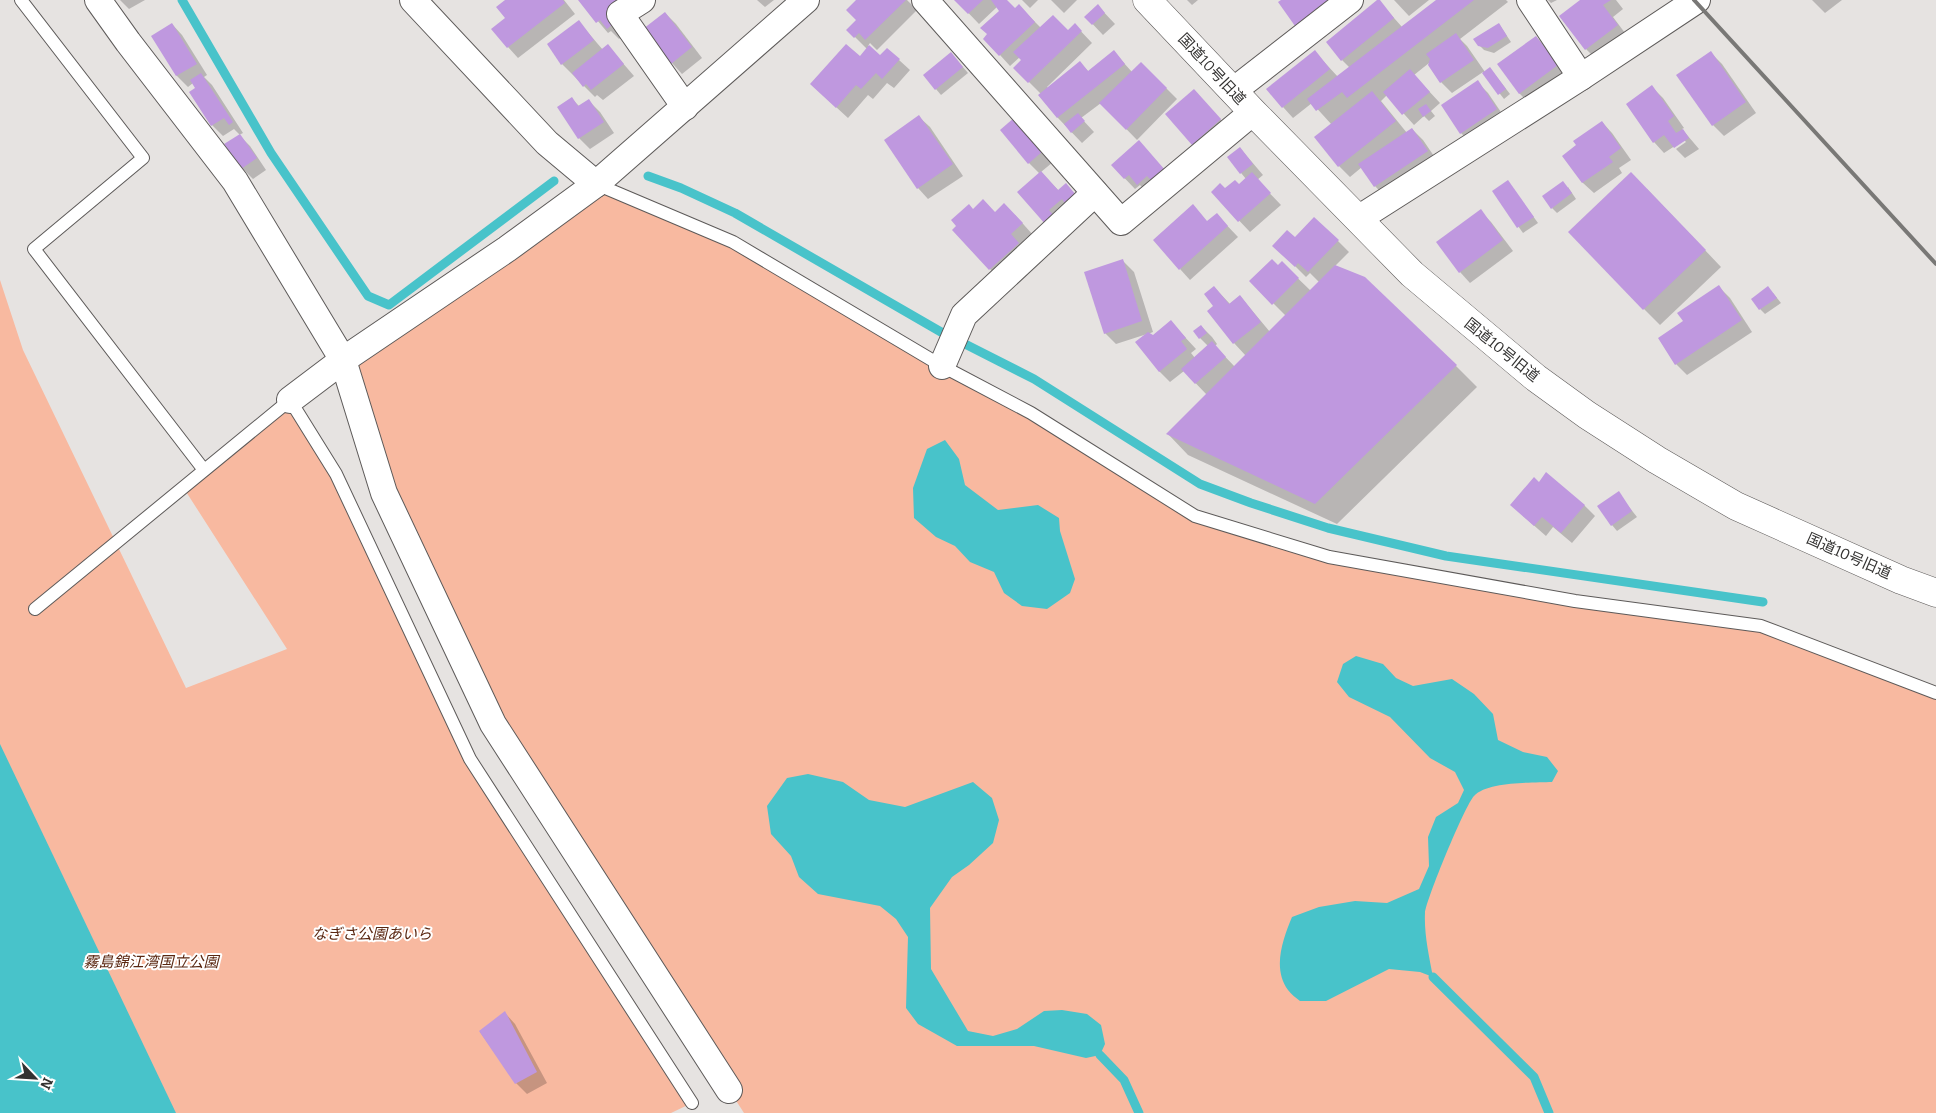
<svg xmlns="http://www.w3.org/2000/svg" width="1936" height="1113" viewBox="0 0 1936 1113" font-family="Bitter,'Noto Sans JP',serif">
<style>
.green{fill:#f8b9a0}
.water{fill:#48c3ca}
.shadow{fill:#0003}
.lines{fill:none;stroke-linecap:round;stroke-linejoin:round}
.stream{stroke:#48c3ca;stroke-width:9}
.building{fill:#bf98df}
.service-casing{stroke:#5d5a59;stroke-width:14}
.minor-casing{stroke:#5d5a59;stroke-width:28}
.tertiary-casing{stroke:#5d5a59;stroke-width:29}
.service{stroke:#fff;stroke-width:12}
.minor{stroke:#fff;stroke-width:26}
.tertiary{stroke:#fff;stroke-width:28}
.rail{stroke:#797876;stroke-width:4}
.labels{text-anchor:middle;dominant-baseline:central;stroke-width:4;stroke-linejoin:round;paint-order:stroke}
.street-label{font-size:15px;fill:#333231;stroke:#fff}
.park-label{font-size:15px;font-style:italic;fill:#5a2711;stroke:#fff}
</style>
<rect width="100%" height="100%" fill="#e6e3e1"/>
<!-- green -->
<g class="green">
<polygon points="596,184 733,242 1196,516 1329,557 1761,626 1936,693 1936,1113 744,1113 493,724 343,360"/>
<polygon points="0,280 23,350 186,688 287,649 183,487 290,400 336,474 470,759 692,1103 671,1113 0,1113"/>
</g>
<!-- water -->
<g class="water">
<polygon points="945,440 959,459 965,485 998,510 1038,505 1059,518 1060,531 1075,579 1070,593 1047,609 1022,606 1004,593 994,572 970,562 955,546 936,537 914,518 913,488 927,449"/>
<path d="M 1356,656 L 1383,664 L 1396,678 L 1413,686 L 1452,679 L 1474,694 L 1493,714 L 1498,740 L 1523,752 L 1547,757 L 1558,771 L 1552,782 C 1532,783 1488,781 1474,796 C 1465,805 1426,900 1425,913 C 1424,934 1429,956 1433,977 L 1420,972 L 1389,969 L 1326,1001 L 1300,1001 C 1296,998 1291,994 1288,990 C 1272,968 1283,939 1292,917 L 1319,907 L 1355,901 L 1387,903 L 1419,889 L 1429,866 L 1428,837 L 1436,817 L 1458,803 L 1464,790 L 1455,772 L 1430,758 L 1390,717 L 1349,697 L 1337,682 L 1343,664 Z"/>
<polygon points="0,744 176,1113 0,1113"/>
<polygon points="808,774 843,782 869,800 905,807 973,782 992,798 999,820 993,843 969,865 952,877 930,908 931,969 968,1031 993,1036 1017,1029 1044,1011 1062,1010 1087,1014 1101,1025 1105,1044 1100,1055 1086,1058 1034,1046 957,1046 918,1024 906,1008 908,937 896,919 880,906 818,894 799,877 791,856 771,834 767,806 787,778"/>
</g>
<!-- shadow -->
<g class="shadow">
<polygon points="120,0 145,0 129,9"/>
<polygon points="507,0 564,0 575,14 518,58 508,47"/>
<polygon points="580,0 625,34 619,39 611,31 608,33"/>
<polygon points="757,0 774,0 765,7"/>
<polygon points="857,0 907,0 917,10 877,50 870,43 868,46 880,57 899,60 910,70 894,88 887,83 873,99 868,95 848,118 811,84 860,58 867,49 848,30 858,20"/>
<polygon points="956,0 1006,0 1015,10 1019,6 1041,28 1068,32 1075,25 1092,43 1047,87 1048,88 1080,63 1089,72 1114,52 1132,72 1141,63 1177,99 1137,140 1101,103 1081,118 1094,132 1082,143 1058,118 1039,95 1041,94 1015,68 1022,60 1020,57 1010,66 1000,55 1001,11 997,7 979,24"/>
<polygon points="1022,0 1038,0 1030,8"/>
<polygon points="1051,0 1077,0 1064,13"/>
<polygon points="1187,0 1198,0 1192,5"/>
<polygon points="1394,0 1429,0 1409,16"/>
<polygon points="1438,0 1506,0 1508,2 1460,39 1467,46 1485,72 1490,68 1510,94 1504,99 1483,72 1452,93 1441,82 1429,63 1414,75 1440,103 1431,111 1435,116 1429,121 1424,116 1414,125 1387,95 1381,101 1407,133 1412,129 1423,140 1438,162 1385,197 1375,186 1362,167 1350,177 1339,166 1332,125 1312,103 1293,118 1283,107 1315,52 1338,77 1350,68 1342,60 1379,1 1402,27"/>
<polygon points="1548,0 1557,0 1551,3"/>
<polygon points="1582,0 1616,0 1623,9 1613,17 1628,37 1597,60 1586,49 1561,16"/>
<polygon points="1812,0 1842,0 1825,13"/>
<polygon points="1098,6 1115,24 1103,35 1086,17"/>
<polygon points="665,13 676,24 702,58 682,74 672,63"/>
<polygon points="579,22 603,50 608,46 634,76 603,100 597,95 595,97 562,64"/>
<polygon points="172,24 182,35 207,75 204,77 212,85 243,133 239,135 250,146 266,170 253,179 242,168 226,145 240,135 234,129 223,136 212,125 191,92 196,89 193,83 188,87 177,76 153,36"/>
<polygon points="1499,24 1511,42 1494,53 1484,50 1479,45"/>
<polygon points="1536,37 1547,48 1568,76 1530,104 1519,93"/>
<polygon points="1711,53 1722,64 1756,113 1724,136 1713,125"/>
<polygon points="956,59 968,73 941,95 925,76"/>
<polygon points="1477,82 1488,93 1507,121 1472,144 1461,133 1443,105"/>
<polygon points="1652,87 1663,98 1684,128 1682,129 1699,149 1685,158 1676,149 1686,142 1684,140 1664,153 1654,142"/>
<polygon points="1194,90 1231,131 1204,155 1193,144"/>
<polygon points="572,99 580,107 589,101 600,112 614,133 590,149 579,138"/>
<polygon points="919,117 930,127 963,176 928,199 918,188"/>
<polygon points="1015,119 1053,162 1041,172 1059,191 1076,196 1047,224 1040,174 1029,163"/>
<polygon points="1602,122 1612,133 1631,160 1619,168 1622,173 1594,193 1583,183 1564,156 1578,145"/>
<polygon points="1138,142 1159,186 1149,195 1140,185 1135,189 1113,166"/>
<polygon points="1240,148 1263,175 1257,180 1281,205 1250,232 1212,192 1239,186 1246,179 1228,157"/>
<polygon points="1508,182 1538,223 1523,233 1494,192"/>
<polygon points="1568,187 1576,199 1557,213 1552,208"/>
<polygon points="1647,189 1721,267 1660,325 1644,309"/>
<polygon points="1480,211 1491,222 1513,251 1470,283 1460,272"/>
<polygon points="995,213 1015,215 1033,235 1000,280 990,269"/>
<polygon points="1217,215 1238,237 1190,280 1180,269 1208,222"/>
<polygon points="1295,239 1338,241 1349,252 1335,266 1456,366 1477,387 1337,524 1188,455 1168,434 1207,395 1184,371 1170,382 1159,371 1147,334 1116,344 1105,333 1123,261 1134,272 1153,332 1148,334 1153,336 1171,322 1196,349 1191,353 1195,358 1208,346 1200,338 1201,326 1212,337 1217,344 1215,346 1235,367 1246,356 1234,343 1214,306 1214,287 1230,304 1240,296 1270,332 1286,316 1251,281 1282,263 1311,291 1319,282 1310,273 1306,277 1285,256"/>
<polygon points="1719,287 1730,298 1752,332 1687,375 1676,364 1685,322"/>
<polygon points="1773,293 1781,303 1765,314 1760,309"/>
<polygon points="1539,484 1584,505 1595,516 1572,543 1553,527 1546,536 1523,516"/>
<polygon points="1618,493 1637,517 1617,531 1612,525"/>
<polygon points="505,1013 515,1024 547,1083 527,1094 516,1083 480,1032"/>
</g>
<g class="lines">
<!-- stream -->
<g class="stream">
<polyline points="182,0 271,153 368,296 389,305 554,181"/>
<polyline points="648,176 681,188 735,213 941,332"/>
<polyline points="967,345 1034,379 1200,484 1251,503 1328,528 1446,556 1763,602"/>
<polyline points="1433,977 1534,1077 1549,1113"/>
<polyline points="1100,1055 1124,1080 1139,1113"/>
</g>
</g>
<!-- building -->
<g class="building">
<polygon points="505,0 563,0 565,3 507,48 491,29 505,18 496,7"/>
<polygon points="578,0 623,0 615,22 607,29 600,20 596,23"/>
<polygon points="856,0 906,0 865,40 859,33 854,38 846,30 856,20 846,10"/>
<polygon points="954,0 983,0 968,14"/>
<polygon points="991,0 1007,0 1015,8 1019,4 1035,22 999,56 983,39 987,34 980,28 999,11"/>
<polygon points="1281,0 1329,0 1295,26 1278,2"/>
<polygon points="1377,0 1380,0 1394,18 1341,61 1326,42"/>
<polygon points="1436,0 1474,0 1347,98 1342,92 1316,111 1307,99"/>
<polygon points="1580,0 1611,0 1603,5 1618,25 1585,50 1559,16"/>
<polygon points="1098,4 1105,13 1092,25 1084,17"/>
<polygon points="665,12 692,47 671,64 643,29"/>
<polygon points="1053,15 1068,30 1075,23 1082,31 1028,83 1013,68 1021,60 1013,52"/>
<polygon points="579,20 594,40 561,65 547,44"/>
<polygon points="172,23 197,64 176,76 151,36"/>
<polygon points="1499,23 1507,36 1488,48 1478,46 1473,39"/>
<polygon points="1456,33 1474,60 1440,83 1428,65 1430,59 1426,54"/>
<polygon points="1536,36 1558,65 1519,94 1497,64"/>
<polygon points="608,44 624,64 591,90 586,84 583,87 572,73"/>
<polygon points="846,44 860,56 869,45 880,55 887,48 900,59 882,79 876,73 861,89 856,85 836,108 810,84"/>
<polygon points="1114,50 1125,64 1057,118 1038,95 1080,61 1088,71"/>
<polygon points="1315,50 1330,69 1282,108 1266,89"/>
<polygon points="1711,51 1746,102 1712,126 1676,75"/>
<polygon points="951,52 963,67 935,90 923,75"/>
<polygon points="1141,62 1167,88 1126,130 1099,103"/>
<polygon points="1490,67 1506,89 1498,95 1482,73"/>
<polygon points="1410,69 1430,92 1402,115 1383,92"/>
<polygon points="201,73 233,122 229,125 224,118 211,126 189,92 195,88 190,80"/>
<polygon points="1478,80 1497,109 1460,134 1441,105"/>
<polygon points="1652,85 1674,116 1668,121 1676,133 1683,129 1689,138 1674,148 1664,135 1653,143 1626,104"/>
<polygon points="1194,89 1221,119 1192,145 1165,114"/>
<polygon points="1372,91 1396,121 1338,167 1314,137"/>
<polygon points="572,97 578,106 589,99 604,122 578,139 557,107"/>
<polygon points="1426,104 1431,111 1423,117 1418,109"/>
<polygon points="1078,113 1085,121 1071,133 1064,124"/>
<polygon points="919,115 953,164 917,189 884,140"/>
<polygon points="1015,117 1043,151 1028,164 1000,130"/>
<polygon points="1602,121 1621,148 1609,157 1613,162 1582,183 1562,156 1576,145 1573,141"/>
<polygon points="1412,128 1428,151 1374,187 1358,164"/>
<polygon points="240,134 257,158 241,169 224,144"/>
<polygon points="1139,140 1165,170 1152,181 1147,176 1137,185 1129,175 1124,179 1111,165"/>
<polygon points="1240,147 1253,164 1240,174 1227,157"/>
<polygon points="1041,171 1058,190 1066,183 1076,195 1066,205 1062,199 1049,210 1055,217 1046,225 1017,192"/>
<polygon points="1252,172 1271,193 1238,222 1211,192 1220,183 1225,188 1235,180 1239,184"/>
<polygon points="1631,172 1706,250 1643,310 1568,232"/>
<polygon points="1508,180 1534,217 1517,228 1492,191"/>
<polygon points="1563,181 1572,193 1551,209 1542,196"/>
<polygon points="983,199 995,212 1004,203 1023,223 1011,234 1019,243 989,270 952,230 956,226 951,220 969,204 973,209"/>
<polygon points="1193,204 1207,221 1217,213 1228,226 1179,270 1153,240"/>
<polygon points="1481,209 1503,240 1459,273 1436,242"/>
<polygon points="1314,217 1339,240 1308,272 1298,263 1295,267 1272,246 1287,230 1295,237"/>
<polygon points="1123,259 1142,321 1104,334 1084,272"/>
<polygon points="1272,259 1278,265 1282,261 1299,278 1272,305 1249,281"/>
<polygon points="1335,265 1365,277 1457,365 1315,504 1166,434"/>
<polygon points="1719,285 1742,320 1675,365 1658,338 1683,321 1677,313"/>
<polygon points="1214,286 1229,304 1240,295 1261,322 1233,344 1207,311 1213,306 1204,294"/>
<polygon points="1768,286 1777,298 1759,310 1751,299"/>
<polygon points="1171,320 1186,338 1181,341 1187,349 1159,372 1135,342 1148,332 1153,335"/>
<polygon points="1201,325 1207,333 1199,339 1193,331"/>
<polygon points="1212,341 1226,357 1195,384 1181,369"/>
<polygon points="1546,472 1585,505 1561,533 1542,517 1534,526 1510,505 1534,477 1539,482"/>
<polygon points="1619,491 1632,511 1611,526 1597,506"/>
<polygon points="505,1011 537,1072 515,1084 479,1031"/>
</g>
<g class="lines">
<!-- service casing -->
<g class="service-casing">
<g id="service">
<polyline points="21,0 143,158 34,249 204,470"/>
<polyline points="596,184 733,242 942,366 1031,413 1195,516 1329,557 1575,601 1761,626 1936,693"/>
<polyline points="35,609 290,400 336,474 470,759 692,1103"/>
</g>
</g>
<!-- minor casing -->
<g class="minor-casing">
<g id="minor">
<polyline points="98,0 128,42 235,181 343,360 384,493 493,724 729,1090"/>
<polyline points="413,0 547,143 596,184"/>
<polyline points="642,0 620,14 685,107"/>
<polyline points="925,0 1121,222 1253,112"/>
<polyline points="1530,0 1581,77"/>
<polyline points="1233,91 1350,0"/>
<polyline points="1358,219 1581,77 1697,0"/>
<polyline points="942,366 964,315 1095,193"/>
<polyline points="290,400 343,360 507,249 596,184 806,0"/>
</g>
</g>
<!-- tertiary casing -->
<g class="tertiary-casing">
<polyline id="tertiary" points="1147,0 1253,112 1412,274 1536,378 1587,415 1657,460 1736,506 1901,580 1936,593"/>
</g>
<!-- service -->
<use href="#service" class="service"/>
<!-- minor -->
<use href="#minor" class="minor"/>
<!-- tertiary -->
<use href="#tertiary" class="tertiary"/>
<!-- rail -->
<polyline class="rail" points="1694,0 1936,264"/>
</g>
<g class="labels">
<!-- street labels -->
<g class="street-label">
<text transform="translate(1212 69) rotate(47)">国道10号旧道</text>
<text transform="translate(1502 350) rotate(39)">国道10号旧道</text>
<text transform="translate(1849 556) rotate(24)">国道10号旧道</text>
</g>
<!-- park labels -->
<g class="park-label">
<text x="372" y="934">なぎさ公園あいら</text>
<text x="151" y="962">霧島錦江湾国立公園</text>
</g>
</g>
<!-- north arrow -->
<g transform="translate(35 1078) rotate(115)" stroke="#ffffff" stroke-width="4" paint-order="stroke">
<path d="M0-4L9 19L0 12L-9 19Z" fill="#333231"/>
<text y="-8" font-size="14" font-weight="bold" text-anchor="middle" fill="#333231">N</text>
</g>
</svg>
